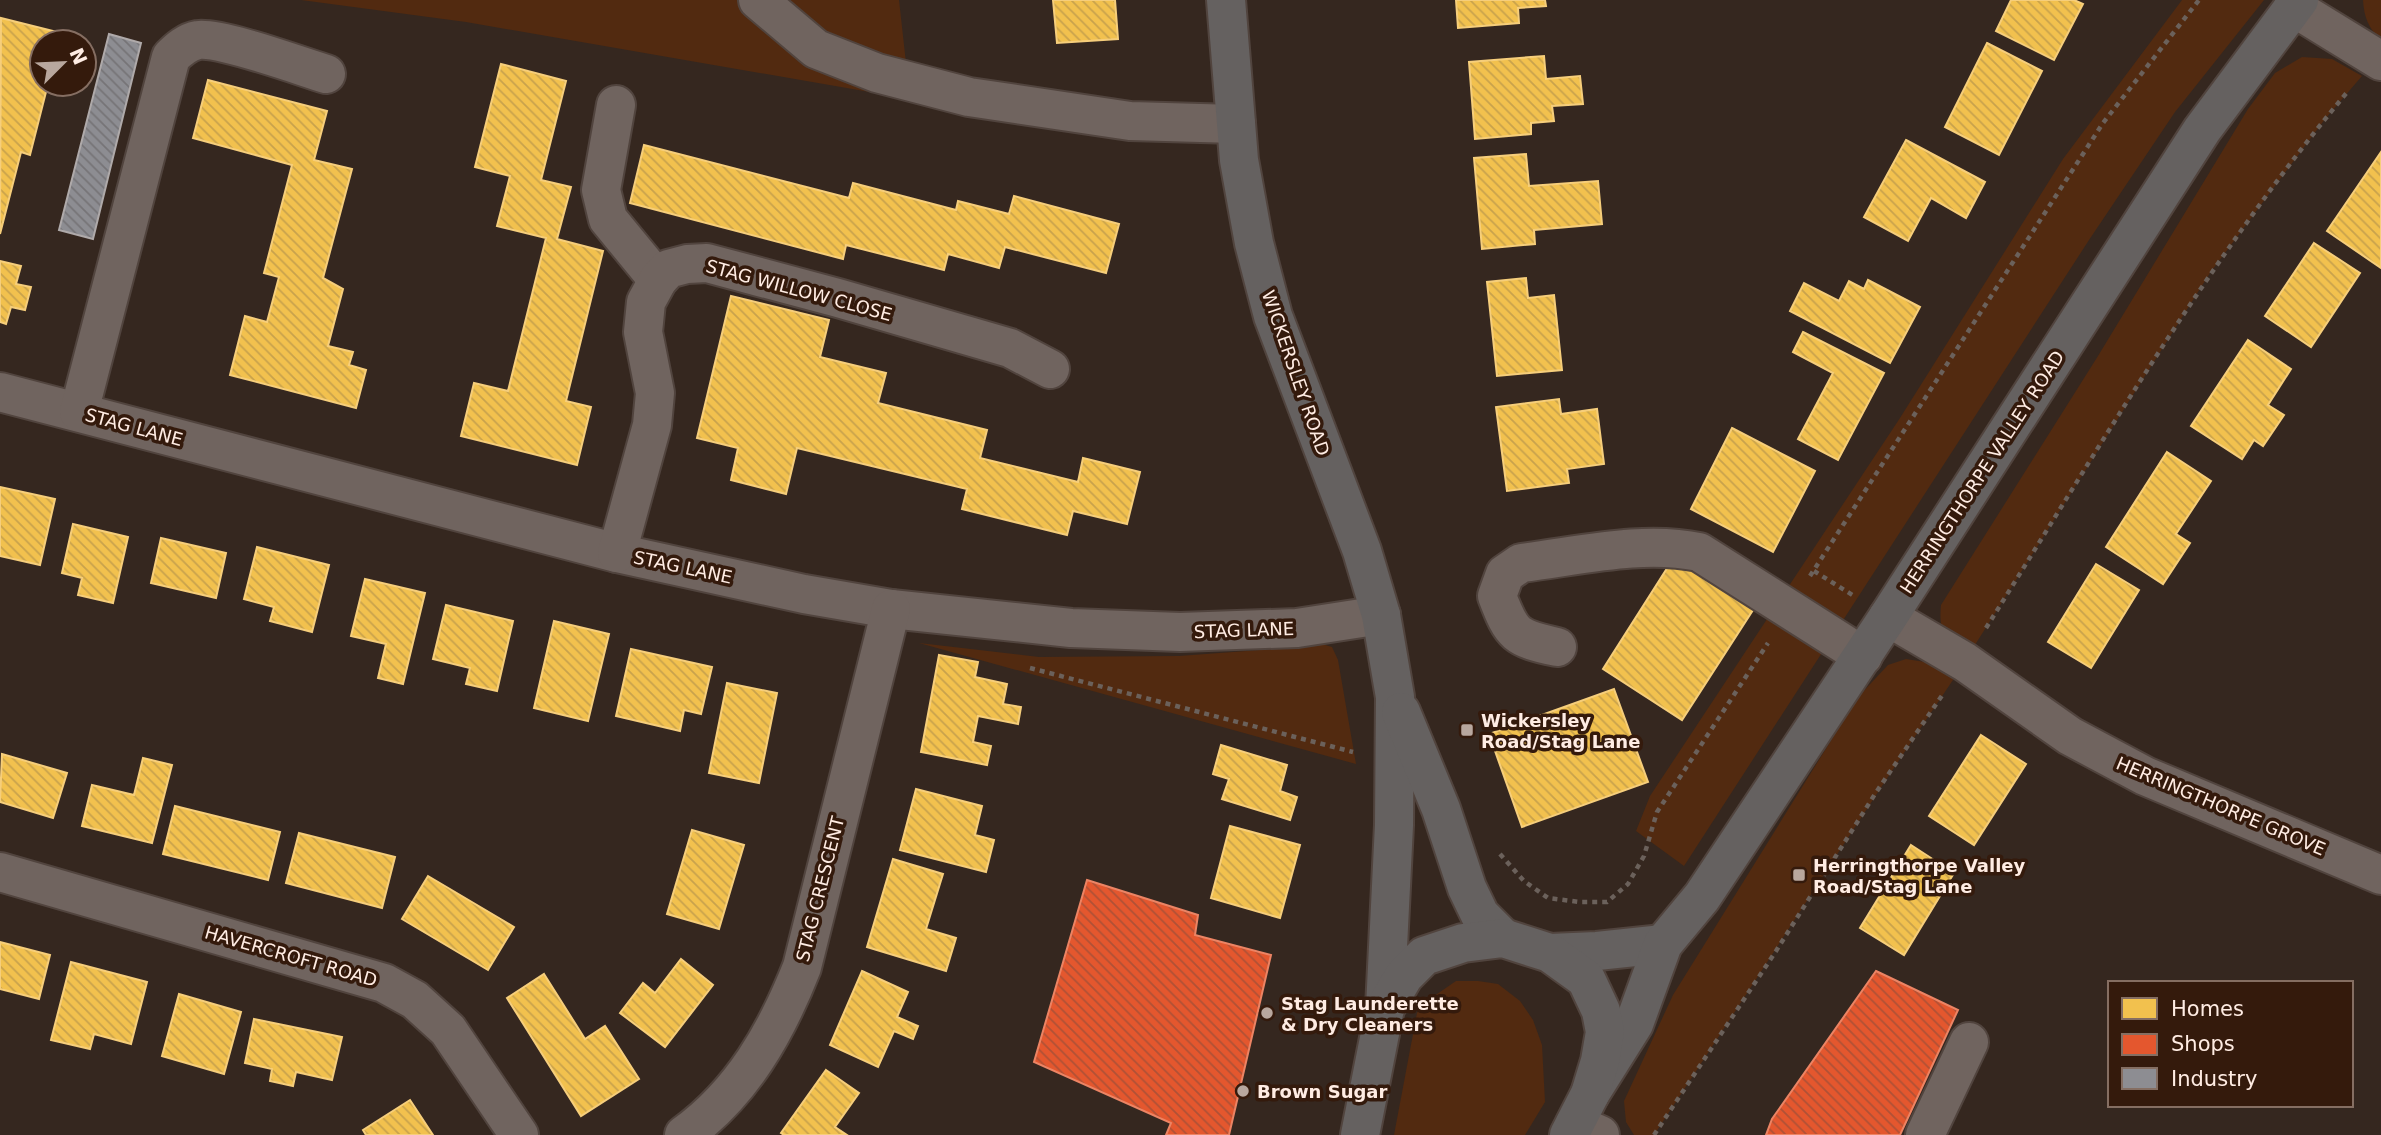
<svg xmlns="http://www.w3.org/2000/svg" width="2381" height="1135" viewBox="0 0 2381 1135" font-family="'DejaVu Sans',sans-serif">
<style>
.green{fill:#522a10}
.homes{fill:url(#homes-back-hatch);stroke:#f6ce7b;stroke-width:2}
.shops{fill:url(#shops-back-hatch);stroke:#ec8464;stroke-width:2}
.industry{fill:url(#industry-back-hatch);stroke:#afaaaa;stroke-width:2}
.lines{fill:none;stroke-linecap:round;stroke-linejoin:round}
.minor-casing{stroke:#51443e;stroke-width:42}
.major-casing{stroke:#51443e;stroke-width:42}
.path{stroke:#6b615b;stroke-width:4.5;stroke-dasharray:5 5;stroke-linecap:butt}
.minor{stroke:#70645f;stroke-width:38}
.major{stroke:#656160;stroke-width:38}
.poi-dot{fill:#b8a79e;stroke:#341a0c;stroke-width:2.5}
.labels{text-anchor:middle;dominant-baseline:central;stroke-width:7;stroke-linejoin:round;paint-order:stroke}
.street-label{font-size:18px;fill:#ffece3;stroke:#341a0c}
.poi-label{font-size:18px;font-weight:bold;fill:#ffece3;stroke:#341a0c;text-anchor:start}
</style>
<defs>
<pattern id="homes-back-hatch" width="6" height="6" patternUnits="userSpaceOnUse" patternTransform="scale(1.75)"><rect width="6" height="6" fill="#f2c14e"/><path d="M-1 5l2 2M0 0l6 6M5-1l2 2" fill="none" stroke="#c8a24c"/></pattern>
<pattern id="shops-back-hatch" width="6" height="6" patternUnits="userSpaceOnUse" patternTransform="scale(1.75)"><rect width="6" height="6" fill="#e4572e"/><path d="M-1 5l2 2M0 0l6 6M5-1l2 2" fill="none" stroke="#af5136"/></pattern>
<pattern id="industry-back-hatch" width="6" height="6" patternUnits="userSpaceOnUse" patternTransform="scale(1.75)"><rect width="6" height="6" fill="#8d8d92"/><path d="M-1 5l2 2M0 0l6 6M5-1l2 2" fill="none" stroke="#767477"/></pattern>
</defs>
<rect width="100%" height="100%" fill="#35271f"/>
<!-- green -->
<g class="green">
<polygon points="301,0 899,0 910,99 466,22"/>
<polygon points="2182,0 2264,0 2175,112 2089,240 1684,866 1636,831 1650,796 1900,418 2063,159"/>
<path d="M 2363,0 L 2381,0 L 2381,39 C 2368,29 2364,16 2363,0 Z"/>
<path d="M 2302,57 L 2332,59 L 2362,76 L 2325,119 L 2210,273 L 1973,648 C 1947,635 1938,638 1941,605 L 2098,356 L 2248,109 L 2275,73 Z"/>
<polygon points="919,643 1039,657 1179,656 1260,650 1318,643 1332,647 1338,660 1356,764"/>
<path d="M 1906,659 L 1925,662 L 1955,677 C 1852,828 1755,983 1654,1135 L 1634,1135 L 1626,1122 L 1624,1101 L 1673,995 L 1858,697 L 1888,665 Z"/>
<polygon points="1456,981 1478,981 1498,984 1520,1001 1533,1020 1542,1045 1545,1102 1525,1135 1394,1135 1417,1013 1424,1003"/>
</g>
<!-- homes -->
<g class="homes">
<polygon points="1053,0 1115,0 1118,39 1057,43"/>
<polygon points="1456,0 1545,0 1546,6 1518,8 1519,23 1458,28"/>
<polygon points="2011,0 2074,0 2083,4 2054,60 1996,31"/>
<polygon points="1,18 61,33 59,42 42,42 42,84 48,84 30,155 21,152 0,234"/>
<polygon points="1987,43 2042,71 1999,155 1945,127"/>
<polygon points="1544,56 1546,79 1580,76 1583,104 1552,106 1554,121 1531,123 1531,134 1475,139 1469,62"/>
<polygon points="501,64 566,81 541,180 571,187 557,239 603,251 566,401 591,407 577,465 461,436 474,383 508,391 546,238 497,226 510,176 475,167"/>
<polygon points="208,80 327,111 314,160 352,169 323,278 343,289 328,346 353,352 349,365 366,370 356,408 230,375 245,316 267,322 279,277 264,273 292,165 193,138"/>
<polygon points="1906,140 1985,182 1966,218 1931,198 1908,241 1864,217"/>
<polygon points="644,145 849,198 853,183 956,210 958,201 1009,214 1014,196 1119,224 1106,273 1005,247 999,268 948,254 944,270 846,245 843,259 630,203"/>
<polygon points="2381,152 2381,268 2327,231"/>
<polygon points="1526,154 1529,186 1598,181 1602,224 1534,230 1535,244 1482,249 1474,158"/>
<polygon points="2314,243 2360,273 2311,347 2265,316"/>
<polygon points="0,261 21,266 16,284 31,287 25,310 11,307 6,324 0,322"/>
<polygon points="1526,278 1528,298 1554,295 1562,370 1497,376 1487,282"/>
<polygon points="1868,280 1920,307 1890,363 1790,311 1804,283 1839,301 1849,281 1864,289"/>
<polygon points="731,296 829,320 820,357 886,373 878,403 987,430 980,458 1078,482 1083,458 1140,472 1127,524 1073,511 1067,535 962,509 967,489 797,448 786,494 731,480 738,448 697,438"/>
<polygon points="1803,332 1884,373 1838,460 1798,439 1833,373 1793,352"/>
<polygon points="2248,340 2291,369 2268,405 2284,415 2263,446 2254,440 2242,459 2191,426"/>
<polygon points="1559,399 1561,414 1597,409 1604,464 1567,469 1569,483 1507,491 1496,407"/>
<polygon points="1732,428 1815,471 1773,552 1691,509"/>
<polygon points="2167,452 2211,481 2176,534 2190,543 2163,584 2106,547"/>
<polygon points="0,487 55,499 40,565 0,556"/>
<polygon points="73,524 128,537 113,603 78,595 82,578 62,573"/>
<polygon points="161,538 226,553 216,598 151,583"/>
<polygon points="257,547 329,565 312,632 270,621 274,607 244,599"/>
<polygon points="1673,559 1753,610 1682,720 1603,669"/>
<polygon points="2096,564 2139,590 2091,668 2048,642"/>
<polygon points="365,579 425,593 403,684 378,678 386,644 351,636"/>
<polygon points="446,605 513,621 497,691 466,684 470,668 433,659"/>
<polygon points="554,621 609,634 588,721 534,708"/>
<polygon points="631,649 712,667 701,714 684,710 680,731 616,716"/>
<polygon points="939,655 978,662 975,677 1007,684 1003,704 1021,707 1018,724 978,716 973,742 991,746 987,765 921,752"/>
<polygon points="727,683 777,693 759,783 709,773"/>
<polygon points="1614,689 1648,782 1522,827 1489,734"/>
<polygon points="1981,735 2026,764 1974,845 1929,816"/>
<polygon points="1221,745 1287,765 1280,791 1297,797 1290,820 1222,799 1229,779 1213,774"/>
<polygon points="2,754 67,773 53,818 0,802"/>
<polygon points="143,758 172,765 152,843 82,826 92,785 134,795"/>
<polygon points="916,789 982,806 975,835 994,840 986,872 900,850"/>
<polygon points="175,806 280,832 268,880 163,854"/>
<polygon points="1230,826 1300,845 1280,918 1211,898"/>
<polygon points="692,830 744,845 719,929 667,914"/>
<polygon points="299,833 395,857 382,908 286,883"/>
<polygon points="1911,845 1954,873 1904,955 1860,928"/>
<polygon points="893,859 943,874 926,929 956,938 946,971 867,947"/>
<polygon points="428,876 514,927 488,970 402,919"/>
<polygon points="0,942 50,955 39,999 0,989"/>
<polygon points="681,959 713,985 665,1047 620,1013 643,983 655,993"/>
<polygon points="71,962 147,982 131,1044 94,1034 90,1049 51,1040"/>
<polygon points="862,971 908,992 897,1017 918,1026 913,1039 894,1031 878,1067 830,1045"/>
<polygon points="544,974 585,1039 605,1026 639,1079 581,1116 507,998"/>
<polygon points="179,994 241,1012 224,1074 162,1056"/>
<polygon points="254,1019 342,1037 332,1080 296,1072 293,1086 270,1081 272,1069 245,1063"/>
<polygon points="826,1070 859,1093 835,1127 847,1135 784,1135 781,1133"/>
<polygon points="410,1100 433,1135 366,1135 363,1130"/>
</g>
<!-- shops -->
<g class="shops">
<polygon points="1087,880 1198,915 1195,935 1271,955 1229,1135 1166,1135 1171,1123 1034,1062"/>
<polygon points="1876,971 1958,1010 1900,1135 1766,1135 1772,1119"/>
</g>
<!-- industry -->
<polygon class="industry" points="109,34 141,43 93,239 59,230"/>
<g class="lines">
<!-- minor casing -->
<g class="minor-casing">
<g id="minor">
<polyline points="758,0 816,49 877,73 969,97 1130,121 1236,124"/>
<polyline points="2293,7 2381,61"/>
<polyline points="616,105 601,190 608,219 658,280"/>
<polyline points="0,392 617,553 804,594 891,609 1071,628 1180,632 1297,628 1381,615"/>
<path d="M 79,412 L 171,57 C 179,49 187,42 198,40 C 221,37 300,66 326,74"/>
<polyline points="617,553 652,425 655,393 643,332 646,302 658,280 668,269 687,264 707,263 838,298 1010,348 1050,369"/>
<polyline points="1888,617 1965,662 2070,736 2145,776 2381,875"/>
<path d="M 1557,647 C 1515,638 1512,635 1497,596 L 1505,574 L 1521,563 C 1579,556 1642,540 1699,552 L 1863,656"/>
<polyline points="0,872 384,983 415,1000 448,1030 519,1135"/>
<polyline points="1575,1124 1600,1135"/>
<path d="M 684,1135 C 742,1093 776,1033 802,967 L 891,609"/>
<polyline points="1925,1135 1969,1042"/>
</g>
</g>
<!-- major casing -->
<g class="major-casing">
<g id="major">
<polyline points="1226,0 1239,160 1254,243 1273,316 1362,551 1381,615 1395,697 1394,825 1385,1008"/>
<polyline points="1401,712 1441,809 1467,888 1480,915 1503,938"/>
<polyline points="1550,953 1597,951 1663,944"/>
<polyline points="1590,1094 1634,1024 1663,944 1702,897 1888,617 2202,130 2299,0"/>
<polyline points="1360,1135 1385,1008 1404,976 1424,956 1463,943 1503,938 1550,953 1586,979 1601,1011 1605,1032 1600,1061 1590,1094 1569,1135"/>
</g>
</g>
<!-- path -->
<g class="path">
<polyline points="1814,571 1854,596"/>
<polyline points="1810,576 2103,123 2199,0"/>
<path d="M 1986,628 C 2101,445 2210,256 2349,90"/>
<polyline points="1030,668 1353,752"/>
<polyline points="1500,854 1524,881 1548,898 1580,902 1607,902 1628,884 1644,856 1657,812 1768,643"/>
<polyline points="1654,1135 1776,951 1875,794 1943,694"/>
</g>
<!-- minor -->
<use href="#minor" class="minor"/>
<!-- major -->
<use href="#major" class="major"/>
</g>
<!-- markers -->
<g class="poi-dot">
<rect x="1460" y="723" width="14" height="14" rx="3.5"/>
<rect x="1792" y="868" width="14" height="14" rx="3.5"/>
<circle cx="1267" cy="1013" r="7"/>
<circle cx="1243" cy="1091" r="7"/>
</g>
<g class="labels">
<!-- street labels -->
<g class="street-label">
<text transform="translate(799 290) rotate(15)">STAG WILLOW CLOSE</text>
<text transform="translate(1296 373) rotate(71)">WICKERSLEY ROAD</text>
<text transform="translate(134 427) rotate(15)">STAG LANE</text>
<text transform="translate(1982 472) rotate(-57)">HERRINGTHORPE VALLEY ROAD</text>
<text transform="translate(683 567) rotate(12)">STAG LANE</text>
<text transform="translate(1244 630) rotate(-2)">STAG LANE</text>
<text transform="translate(2221 806) rotate(23)">HERRINGTHORPE GROVE</text>
<text transform="translate(820 889) rotate(-76)">STAG CRESCENT</text>
<text transform="translate(291 956) rotate(16)">HAVERCROFT ROAD</text>
</g>
<!-- poi labels -->
<g class="poi-label">
<text x="1481" y="720">Wickersley<tspan x="1481" dy="21">Road/Stag Lane</tspan></text>
<text x="1813" y="865">Herringthorpe Valley<tspan x="1813" dy="21">Road/Stag Lane</tspan></text>
<text x="1281" y="1003">Stag Launderette<tspan x="1281" dy="21">&amp; Dry Cleaners</tspan></text>
<text x="1257" y="1091">Brown Sugar</text>
</g>
</g>
<!-- legend -->
<rect x="2108" y="981" width="245" height="126" fill="#341a0c" stroke="#856e62" stroke-width="2"/>
<rect x="2122" y="998" width="35" height="21" fill="#f2c14e" stroke="#856e62" stroke-width="2"/>
<text x="2171" y="1016" font-size="21" fill="#ffece3">Homes</text>
<rect x="2122" y="1034" width="35" height="21" fill="#e4572e" stroke="#856e62" stroke-width="2"/>
<text x="2171" y="1051" font-size="21" fill="#ffece3">Shops</text>
<rect x="2122" y="1068" width="35" height="21" fill="#8d8d92" stroke="#856e62" stroke-width="2"/>
<text x="2171" y="1086" font-size="21" fill="#ffece3">Industry</text>
<!-- north arrow -->
<g transform="translate(63 63) rotate(66)"><circle r="33" fill="#341a0c" stroke="#856e62" stroke-width="2"/>
<path d="M0-5L12 26L0 18L-12 26Z" fill="#b8a79e"/>
<text y="-10" font-size="19" font-weight="bold" text-anchor="middle" fill="#ffece3">N</text>
</g>
</svg>
